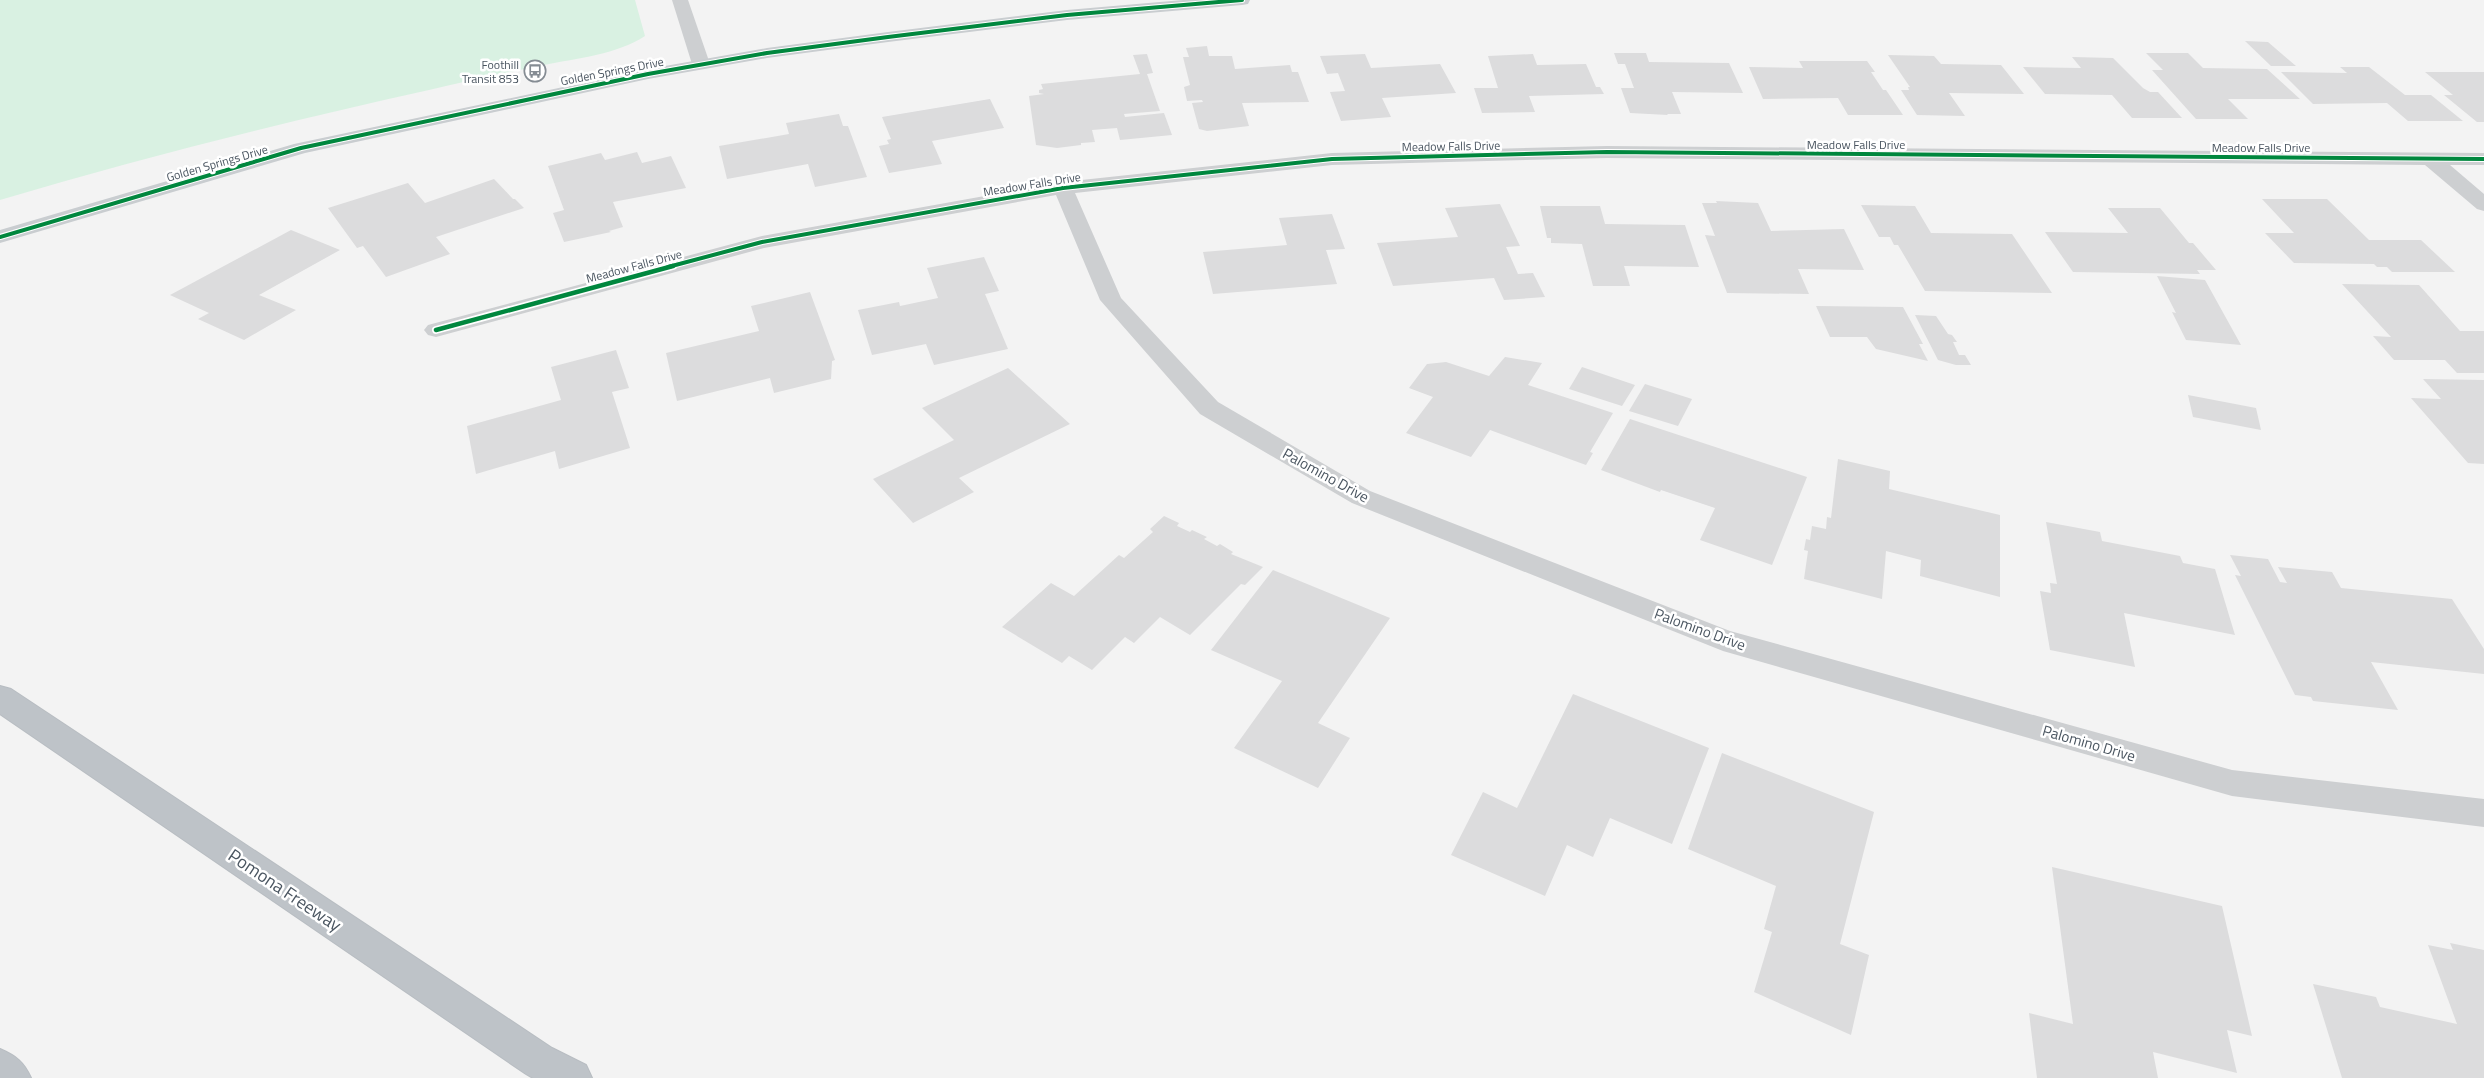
<svg xmlns="http://www.w3.org/2000/svg" width="2484" height="1078" viewBox="0 0 2484 1078" font-family="'Titillium Web',sans-serif">
<style>
.green{fill:#d9f1e2}
.building{fill:#dcdcdd}
.lines{fill:none;stroke-linecap:round;stroke-linejoin:round}
.highway-casing{stroke:#b8bdc2;stroke-width:2}
.minor{fill:#cdcfd1;fill-rule:evenodd}
.major{fill:#c9cdd0;fill-rule:evenodd}
.highway{fill:#bec3c8;fill-rule:evenodd}
.cycleway-far1-casing{stroke:#fff;stroke-width:6}
.cycleway-casing{stroke:#fff;stroke-width:8}
.cycleway-far1{stroke:#00873e;stroke-width:4}
.cycleway{stroke:#00873e;stroke-width:4.5}
.labels{text-anchor:middle;dominant-baseline:central;stroke-width:5;stroke-linejoin:round;paint-order:stroke}
.far-poi-label{font-size:12px;fill:#4a5560;stroke:#fff;text-anchor:end}
.far-street-label{font-size:12px;fill:#4a5560;stroke:#fff}
.street-label{font-size:15px;fill:#4a5560;stroke:#fff}
.near-street-label{font-size:18px;fill:#4a5560;stroke:#fff}
</style>
<rect width="100%" height="100%" fill="#f3f3f3"/>
<!-- green -->
<path class="green" d="M 0,0 L 635,0 L 645,36 C 615,55 578,58 544,65 C 505,73 467,81 429,90 C 285,122 141,158 0,200 Z"/>
<!-- building -->
<g class="building">
<polygon points="2245,41 2268,42 2296,66 2271,66"/>
<polygon points="1207,46 1209,56 1232,56 1235,69 1290,65 1292,72 1298,72 1309,102 1242,103 1249,126 1207,131 1199,129 1192,103 1203,102 1202,100 1187,101 1184,87 1190,85 1183,57 1189,57 1186,48"/>
<polygon points="1614,53 1646,53 1649,62 1729,63 1743,93 1672,92 1681,114 1667,114 1668,115 1630,113 1621,88 1634,88 1625,64 1618,64"/>
<polygon points="2146,53 2188,53 2203,68 2267,69 2300,99 2228,99 2248,119 2196,119 2152,70 2163,70"/>
<polygon points="1147,54 1153,73 1147,74 1160,111 1124,114 1125,117 1164,113 1172,135 1120,140 1117,128 1092,130 1095,142 1081,143 1081,145 1057,148 1036,145 1029,96 1044,94 1039,93 1039,90 1043,89 1041,84 1140,74 1133,55"/>
<polygon points="1365,54 1371,68 1440,64 1456,93 1382,98 1391,117 1341,121 1330,92 1345,91 1338,73 1327,74 1320,56"/>
<polygon points="1533,54 1537,65 1586,64 1596,87 1600,87 1604,94 1529,96 1535,112 1482,113 1474,88 1498,88 1488,56"/>
<polygon points="1888,55 1934,56 1941,64 2001,65 2024,94 1949,93 1965,116 1917,115 1901,90 1909,90 1908,87 1910,87"/>
<polygon points="2072,57 2113,58 2143,88 2150,92 2158,92 2182,118 2132,118 2112,95 2045,94 2023,67 2081,68"/>
<polygon points="1799,61 1867,61 1875,72 1871,72 1883,90 1886,90 1903,115 1848,115 1838,98 1763,99 1749,67 1803,68"/>
<polygon points="2340,67 2369,67 2405,95 2431,95 2463,121 2408,121 2387,103 2313,104 2281,72 2347,73"/>
<polygon points="2425,72 2484,72 2484,122 2477,122 2444,95 2453,95"/>
<polygon points="990,99 1004,128 932,141 942,164 889,173 879,146 889,144 887,140 891,139 882,117"/>
<polygon points="839,114 843,126 848,126 867,177 815,187 808,164 727,179 719,146 789,134 786,123"/>
<polygon points="637,152 642,163 671,156 686,188 613,202 623,227 609,231 611,232 564,242 553,213 564,210 548,166 601,153 605,160"/>
<polygon points="494,179 513,199 515,199 524,208 436,237 450,254 386,277 363,246 357,248 328,208 408,183 425,203"/>
<polygon points="2262,199 2327,199 2369,240 2421,240 2455,272 2392,272 2387,267 2377,267 2374,264 2294,263 2265,233 2294,233"/>
<polygon points="1716,201 1758,203 1771,231 1844,229 1864,270 1798,269 1809,294 1727,293 1705,235 1715,236 1702,203 1717,203"/>
<polygon points="1500,204 1520,246 1506,247 1518,274 1533,273 1545,297 1504,300 1494,278 1393,286 1377,243 1458,237 1445,208"/>
<polygon points="1861,205 1915,206 1931,233 2012,234 2052,293 1925,291 1898,245 1894,245 1890,237 1879,237"/>
<polygon points="1540,206 1600,206 1605,224 1685,225 1699,267 1624,266 1630,286 1593,286 1582,244 1551,243 1551,238 1547,238"/>
<polygon points="2108,208 2160,208 2189,243 2193,243 2216,270 2197,270 2200,274 2073,272 2045,232 2128,233"/>
<polygon points="1332,214 1345,249 1326,250 1337,284 1213,294 1203,252 1287,245 1279,218"/>
<polygon points="291,230 340,250 259,295 296,310 244,340 198,319 209,313 170,295"/>
<polygon points="984,257 999,291 985,294 1008,349 934,365 926,344 872,355 858,310 899,302 900,306 938,298 927,268"/>
<polygon points="2157,276 2205,280 2241,345 2186,340 2172,312 2176,313"/>
<polygon points="2342,284 2419,285 2460,331 2484,331 2484,373 2457,373 2445,360 2394,360 2373,336 2391,337"/>
<polygon points="810,292 835,360 832,361 831,379 774,393 770,378 677,401 666,353 759,331 751,306"/>
<polygon points="1816,306 1903,307 1923,344 1919,344 1928,361 1876,349 1867,337 1830,337"/>
<polygon points="1915,315 1936,316 1948,334 1952,335 1957,342 1953,342 1959,355 1965,355 1971,365 1956,365 1938,360"/>
<polygon points="616,350 629,388 612,392 630,448 559,469 555,451 476,474 467,426 561,400 551,367"/>
<polygon points="1505,357 1542,363 1528,385 1613,413 1590,452 1593,453 1586,465 1490,430 1471,457 1406,433 1433,397 1409,388 1427,364 1446,362 1489,376"/>
<polygon points="1582,367 1635,385 1622,406 1569,389"/>
<polygon points="1008,368 1070,424 959,478 974,492 913,523 873,479 954,440 922,408"/>
<polygon points="2423,379 2484,380 2484,464 2468,463 2411,398 2441,399"/>
<polygon points="1645,384 1692,399 1678,426 1629,411"/>
<polygon points="2188,395 2256,408 2261,430 2193,417"/>
<polygon points="1630,419 1807,477 1772,565 1700,540 1715,508 1661,490 1660,492 1601,470"/>
<polygon points="1838,459 1890,471 1889,489 2000,515 2000,597 1920,576 1921,560 1886,551 1882,599 1804,579 1808,551 1804,550 1806,539 1810,540 1812,526 1826,529 1827,517 1831,518"/>
<polygon points="1164,516 1179,523 1177,526 1190,532 1192,530 1207,537 1204,539 1217,546 1220,544 1233,552 1231,554 1263,567 1245,585 1241,584 1190,635 1160,617 1134,643 1125,637 1092,670 1069,656 1062,663 1002,627 1051,583 1074,596 1119,555 1124,558 1153,532 1150,529"/>
<polygon points="2046,522 2100,532 2102,541 2180,556 2183,563 2215,569 2235,635 2124,613 2135,667 2050,650 2040,591 2051,593 2050,583 2057,584"/>
<polygon points="2230,555 2268,559 2280,582 2287,583 2278,567 2332,572 2341,588 2452,599 2484,649 2484,674 2371,662 2398,710 2313,701 2311,697 2295,695 2235,575 2241,576"/>
<polygon points="1273,570 1390,618 1318,723 1350,738 1318,788 1234,748 1282,681 1211,650"/>
<polygon points="1573,694 1709,748 1672,844 1610,818 1593,857 1567,845 1545,896 1451,855 1483,792 1517,808"/>
<polygon points="1722,753 1874,812 1840,944 1869,955 1851,1035 1754,992 1772,932 1764,929 1776,886 1688,849"/>
<polygon points="2052,867 2222,906 2252,1036 2227,1030 2237,1073 2153,1052 2158,1078 2037,1078 2029,1013 2073,1024"/>
<polygon points="2450,943 2484,950 2484,1078 2342,1078 2313,984 2376,997 2380,1007 2457,1024 2428,945 2453,950"/>
</g>
<g class="lines">
<!-- highway casing -->
<g class="highway-casing">
<g id="highway">
<polygon points="0,686 11,689 552,1048 586,1065 592,1078 533,1078 526,1074 0,714"/>
<path d="M 0,1049 C 16,1056 24,1062 31,1078 L 0,1078 Z"/>
</g>
</g>
<!-- minor -->
<g class="minor">
<polygon points="672,0 688,0 710,64 707,68 695,68 692,64"/>
<polygon points="1607,146 2484,153 2484,165 2450,165 2484,194 2484,211 2477,209 2425,165 1607,158 1332,165 1075,193 1121,298 1218,402 1370,491 1730,631 2232,770 2484,799 2484,827 2232,796 1723,651 1352,503 1200,414 1100,300 1056,195 764,248 436,337 428,335 424,330 428,325 762,236 1063,182 1332,153"/>
</g>
<!-- major -->
<polygon class="major" points="1183,0 1250,0 1248,4 1242,5 1067,20 888,42 767,58 648,79 305,153 0,243 0,230 294,144 648,69 767,48 888,32 1067,10"/>
<!-- highway -->
<use href="#highway" class="highway"/>
<!-- cycleway-far1 casing -->
<g class="cycleway-far1-casing">
<g id="cycleway-far1">
<polyline points="0,237 301,148 648,74 767,53 888,37 1067,15 1242,0"/>
<polyline points="668,267 762,242 1063,188 1332,159 1607,152 2484,159"/>
</g>
</g>
<!-- cycleway casing -->
<g class="cycleway-casing">
<polyline id="cycleway" points="436,330 673,266"/>
</g>
<!-- cycleway-far1 -->
<use href="#cycleway-far1" class="cycleway-far1"/>
<!-- cycleway -->
<use href="#cycleway" class="cycleway"/>
</g>
<!-- icons -->
<defs>
<g id="bus-ring" transform="scale(1.125)"><circle r="9.5" fill="#fff" stroke="#858c93" stroke-width="1.5"/><path d="M-5-6H5V4H4V6H2V4H-2V6H-4V4H-5ZM-3.5-4V0h7V-4ZM-3.5 1.2v1.5H-2V1.2ZM2 1.2v1.5H3.5V1.2Z" fill="#858c93"/></g>
</defs>
<g fill-rule="evenodd">
<use href="#bus-ring" x="535" y="71"/>
</g>
<g class="labels">
<!-- far-poi labels -->
<g class="far-poi-label">
<text x="519" y="64">Foothill<tspan x="519" dy="14">Transit 853</tspan></text>
</g>
<!-- far-street labels -->
<g class="far-street-label">
<text transform="translate(612 71) rotate(-11)">Golden Springs Drive</text>
<text x="1856" y="144">Meadow Falls Drive</text>
<text transform="translate(1451 146) rotate(-1)">Meadow Falls Drive</text>
<text x="2261" y="147">Meadow Falls Drive</text>
<text transform="translate(217 163) rotate(-16)">Golden Springs Drive</text>
<text transform="translate(1032 184) rotate(-9)">Meadow Falls Drive</text>
<text transform="translate(634 266) rotate(-15)">Meadow Falls Drive</text>
</g>
<!-- street labels -->
<g class="street-label">
<text transform="translate(1326 475) rotate(29)">Palomino Drive</text>
<text transform="translate(1700 629) rotate(20)">Palomino Drive</text>
<text transform="translate(2089 743) rotate(16)">Palomino Drive</text>
</g>
<!-- near-street labels -->
<g class="near-street-label">
<text transform="translate(285 890) rotate(34)">Pomona Freeway</text>
</g>
</g>
</svg>
